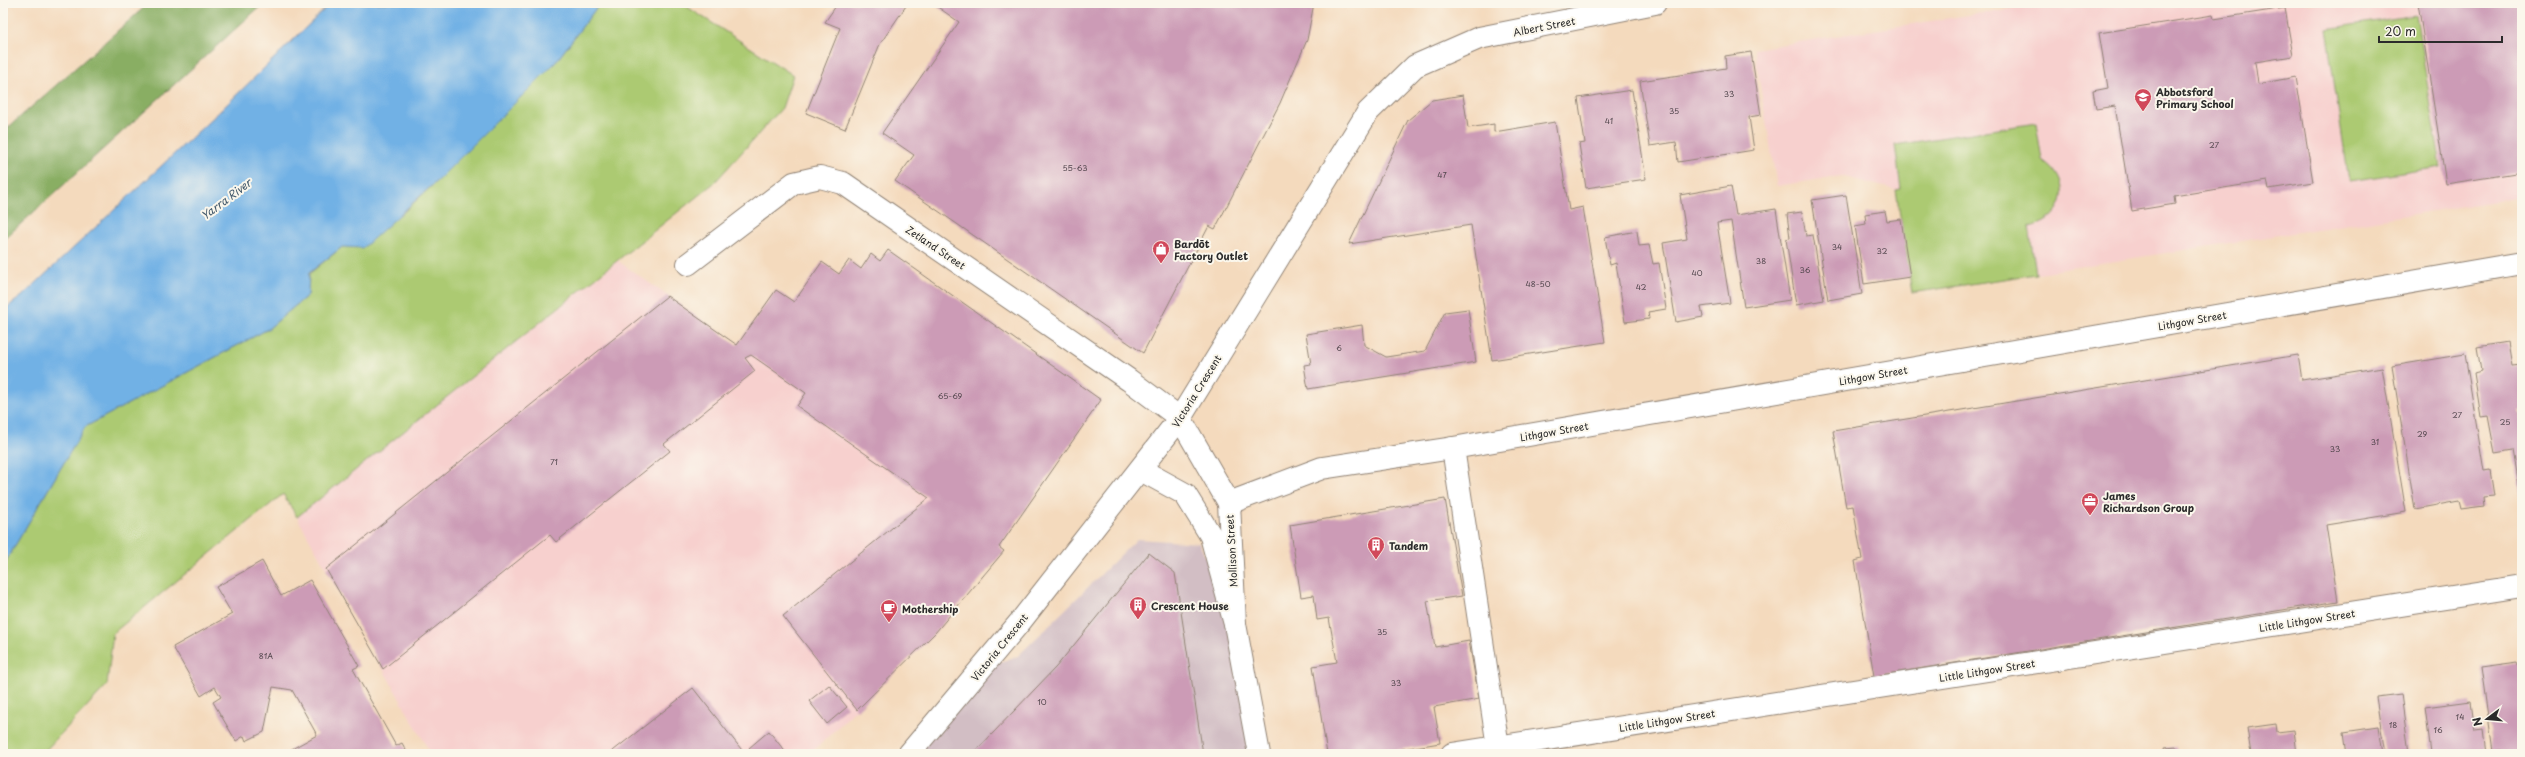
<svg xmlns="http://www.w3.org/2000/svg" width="2525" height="757" viewBox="0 0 2525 757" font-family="'Playpen Sans',sans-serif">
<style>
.built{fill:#f7d0ce}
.industrial{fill:#d2bec4}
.green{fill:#acca72;stroke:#6c7a4e}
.forest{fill:#89ae64;stroke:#5a6c48}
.water{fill:#71b1e5;stroke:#4e6e88}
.building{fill:#cc9bb6}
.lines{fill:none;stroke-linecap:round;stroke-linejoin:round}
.minor-casing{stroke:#908274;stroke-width:24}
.minor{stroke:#fff;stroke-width:22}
.labels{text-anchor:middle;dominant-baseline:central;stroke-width:4;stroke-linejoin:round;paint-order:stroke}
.number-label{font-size:8px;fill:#53474e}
.street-label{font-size:10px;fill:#2b2b2b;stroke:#fbf7ec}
.poi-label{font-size:10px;font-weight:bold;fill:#2b2b2b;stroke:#fbf7ec;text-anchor:start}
.water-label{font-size:11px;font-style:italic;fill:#445a6c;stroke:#fbf7ec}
</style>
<rect width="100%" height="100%" fill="#fbf7ec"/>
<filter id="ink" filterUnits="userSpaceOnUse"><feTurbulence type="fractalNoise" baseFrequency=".025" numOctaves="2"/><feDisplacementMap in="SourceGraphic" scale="8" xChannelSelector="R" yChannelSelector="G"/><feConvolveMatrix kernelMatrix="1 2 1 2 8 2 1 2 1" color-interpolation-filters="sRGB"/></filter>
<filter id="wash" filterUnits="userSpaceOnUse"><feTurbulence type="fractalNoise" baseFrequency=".012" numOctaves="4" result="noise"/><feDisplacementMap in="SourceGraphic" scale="16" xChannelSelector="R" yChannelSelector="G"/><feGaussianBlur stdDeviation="0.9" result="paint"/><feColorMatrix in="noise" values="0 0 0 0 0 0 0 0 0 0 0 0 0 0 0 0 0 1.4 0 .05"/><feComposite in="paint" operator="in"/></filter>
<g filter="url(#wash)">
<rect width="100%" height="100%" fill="#f4dabd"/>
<!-- built -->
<g class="built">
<polygon points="2045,3 2522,3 2522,197 1912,293 1896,190 1841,176 1777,186 1754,49"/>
<polygon points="618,261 806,393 798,407 1004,551 935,633 810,754 431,754 297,517"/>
</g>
<!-- industrial -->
<polygon class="industrial" points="1137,539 1199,543 1235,624 1259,754 909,754 984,667 1018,656"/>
<!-- green -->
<g class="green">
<polygon points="600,3 681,3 793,75 782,108 714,183 297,517 283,494 113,633 107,685 42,754 3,754 3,566 85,427 268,329 308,295 309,274 342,247 404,212 439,179 555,63"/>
<polygon points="2416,15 2441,167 2349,181 2326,29"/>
<path d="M 2036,123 L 2042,160 C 2074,181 2067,219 2029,227 L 2036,274 L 1912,293 L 1896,190 L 1901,189 L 1895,145 Z"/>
</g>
<!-- forest -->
<polygon class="forest" points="149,3 264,3 3,240 3,132"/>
<!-- water -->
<polygon class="water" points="331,3 600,3 555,63 439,179 363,248 342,247 309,273 308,295 268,329 85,427 3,566 3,310 21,297 220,111"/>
<g id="blocks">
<!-- building -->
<g class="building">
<polygon points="838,3 908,3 880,44 845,129 806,113 840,28 825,22"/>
<polygon points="932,3 1314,3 1307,40 1280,103 1215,229 1209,226 1143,353 895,181 914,155 882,133 959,22"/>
<polygon points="2418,3 2522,3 2522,172 2446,184"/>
<polygon points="2285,8 2293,56 2255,62 2258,84 2296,77 2313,182 2269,189 2267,181 2174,196 2175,204 2132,211 2115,106 2096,109 2093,91 2108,88 2099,33 2213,15 2214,19"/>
<polygon points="1751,52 1761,115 1749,117 1754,150 1678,162 1676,142 1650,146 1640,81 1726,68 1725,56"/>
<polygon points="1632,90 1646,179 1586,188 1579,144 1585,143 1578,98"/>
<polygon points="1463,95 1468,128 1494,124 1494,132 1555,122 1569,210 1583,207 1605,342 1492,360 1471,225 1349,244 1408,120 1432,100"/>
<polygon points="1731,186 1736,215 1776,209 1790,300 1744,307 1731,221 1717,223 1730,303 1701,307 1703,317 1676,322 1663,243 1687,239 1680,195"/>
<polygon points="1846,195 1862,294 1828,300 1812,200"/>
<polygon points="1885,211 1887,221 1901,219 1910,277 1864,284 1855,226 1866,224 1865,214"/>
<polygon points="1802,212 1806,236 1813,235 1824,300 1796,305 1786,239 1790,238 1787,214"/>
<polygon points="1637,231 1639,246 1649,245 1653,264 1659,263 1666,309 1648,312 1649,319 1625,322 1616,263 1610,265 1605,237"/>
<polygon points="888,250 1101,400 999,547 1004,551 935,633 857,710 783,616 929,498 797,406 806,393 751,355 745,358 755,371 664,444 670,451 556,542 550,535 383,669 326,569 667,296 737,345 776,290 794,302 822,262 839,274 849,260 861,269 871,254 880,261"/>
<polygon points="1468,309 1476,362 1308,389 1304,365 1311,364 1306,334 1362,325 1364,345 1386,357 1425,351 1445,312"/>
<polygon points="2508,342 2512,366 2522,365 2522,410 2519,411 2522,427 2522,503 2513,450 2495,453 2488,416 2481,417 2474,373 2481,371 2477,347"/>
<polygon points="2465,354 2484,471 2490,470 2494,496 2483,497 2484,506 2461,509 2459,501 2415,509 2392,366"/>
<polygon points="2298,355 2302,380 2382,367 2406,512 2326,525 2338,601 1874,676 1855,561 1862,559 1853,506 1846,507 1833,431"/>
<polygon points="1445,499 1462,596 1427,601 1435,647 1469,641 1479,699 1434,707 1440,743 1372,754 1327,754 1313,666 1337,662 1329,618 1317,620 1314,595 1301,597 1290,525"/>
<polygon points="1149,553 1175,573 1203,754 973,754 1056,667"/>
<polygon points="262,561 281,596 310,580 359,666 353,669 396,746 402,743 408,754 292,754 290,750 317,735 292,690 273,687 264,732 246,741 244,736 236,741 213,702 221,697 215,687 201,696 173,647 232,614 216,587"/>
<polygon points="2518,662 2518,665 2522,664 2522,754 2501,754 2501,751 2493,752 2481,667"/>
<polygon points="829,685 847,707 827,724 809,701"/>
<polygon points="693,688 745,754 609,754"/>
<polygon points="2401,694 2409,754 2385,754 2376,697"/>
<polygon points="2471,701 2475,731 2483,730 2486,754 2431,754 2425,707"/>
<polygon points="2276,724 2277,732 2294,730 2297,754 2251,754 2247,728"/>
<polygon points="2378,727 2382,754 2347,754 2344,732"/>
<polygon points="769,731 787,754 754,754 749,748"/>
<polygon points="2177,747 2178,754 2166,754 2165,748"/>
</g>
</g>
</g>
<g filter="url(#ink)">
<use href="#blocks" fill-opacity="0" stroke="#908274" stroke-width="1"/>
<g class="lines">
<!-- minor casing -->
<g class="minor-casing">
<g id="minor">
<polyline points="688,264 794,183 820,177 843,183 1129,380 1180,418 1229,503 1235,624"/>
<polyline points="1453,448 1498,747"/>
<polyline points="1141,470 1185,494 1211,536 1235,624 1259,754"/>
<polyline points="1229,503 1322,468 1453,448 2522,263"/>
<polyline points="909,754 1020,622 1180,418 1368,112 1415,66 1479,38 1655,3"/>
<polyline points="1452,754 2522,586"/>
</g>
</g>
<!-- minor -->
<use href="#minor" class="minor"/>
</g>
</g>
<!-- icons -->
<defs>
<g id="school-pin" transform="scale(0.9)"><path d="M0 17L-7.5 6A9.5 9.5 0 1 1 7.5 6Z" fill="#d1495b" stroke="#fbf7ec"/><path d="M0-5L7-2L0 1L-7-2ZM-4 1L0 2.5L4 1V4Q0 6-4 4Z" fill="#fff"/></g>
<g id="shop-pin" transform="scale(0.9)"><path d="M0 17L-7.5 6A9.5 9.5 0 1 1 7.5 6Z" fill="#d1495b" stroke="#fbf7ec"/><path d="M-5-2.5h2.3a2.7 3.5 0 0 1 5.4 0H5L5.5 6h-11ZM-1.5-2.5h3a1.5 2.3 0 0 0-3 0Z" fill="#fff"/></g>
<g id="office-pin" transform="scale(0.9)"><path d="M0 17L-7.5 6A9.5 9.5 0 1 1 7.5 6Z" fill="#d1495b" stroke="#fbf7ec"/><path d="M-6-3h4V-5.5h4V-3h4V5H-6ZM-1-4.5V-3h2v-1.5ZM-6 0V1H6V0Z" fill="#fff"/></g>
<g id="building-pin" transform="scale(0.9)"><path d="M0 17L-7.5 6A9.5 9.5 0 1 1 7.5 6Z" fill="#d1495b" stroke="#fbf7ec"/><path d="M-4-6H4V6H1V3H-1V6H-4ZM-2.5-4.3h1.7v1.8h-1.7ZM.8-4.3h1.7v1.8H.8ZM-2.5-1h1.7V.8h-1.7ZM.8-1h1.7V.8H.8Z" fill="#fff"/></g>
<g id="cafe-pin" transform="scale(0.9)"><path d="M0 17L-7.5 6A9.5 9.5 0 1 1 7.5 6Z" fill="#d1495b" stroke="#fbf7ec"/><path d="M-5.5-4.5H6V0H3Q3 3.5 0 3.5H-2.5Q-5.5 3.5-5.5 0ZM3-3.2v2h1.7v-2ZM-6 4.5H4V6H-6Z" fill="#fff"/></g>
</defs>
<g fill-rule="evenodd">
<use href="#school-pin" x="2143" y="97"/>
<use href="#shop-pin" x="1161" y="249"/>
<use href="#office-pin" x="2090" y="501"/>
<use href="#building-pin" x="1376" y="545"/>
<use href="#building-pin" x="1138" y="605"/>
<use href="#cafe-pin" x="889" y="608"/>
</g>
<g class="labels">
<!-- number labels -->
<g class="number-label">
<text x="1729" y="94">33</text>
<text x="1674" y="111">35</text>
<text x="1609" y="121">41</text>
<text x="2214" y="145">27</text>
<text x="1075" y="168">55-63</text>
<text x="1442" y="175">47</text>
<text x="1837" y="247">34</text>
<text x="1882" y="251">32</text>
<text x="1761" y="261">38</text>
<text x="1805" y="270">36</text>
<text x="1697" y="273">40</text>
<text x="1538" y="284">48-50</text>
<text x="1641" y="287">42</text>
<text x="1339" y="348">6</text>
<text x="950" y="396">65-69</text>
<text x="2457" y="415">27</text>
<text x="2505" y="422">25</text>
<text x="2422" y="434">29</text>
<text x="2375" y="442">31</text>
<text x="2335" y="449">33</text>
<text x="554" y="462">71</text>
<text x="1382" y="632">35</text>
<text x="266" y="656">81A</text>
<text x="1396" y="683">33</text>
<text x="1042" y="702">10</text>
<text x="2460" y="717">14</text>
<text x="2393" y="725">18</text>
<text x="2438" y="730">16</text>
</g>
<!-- street labels -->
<g class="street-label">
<text transform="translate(1544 26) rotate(-11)">Albert Street</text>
<text transform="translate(936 247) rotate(34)">Zetland Street</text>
<text transform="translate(2192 320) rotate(-10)">Lithgow Street</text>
<text transform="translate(1873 375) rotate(-10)">Lithgow Street</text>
<text transform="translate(1196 391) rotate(-58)">Victoria Crescent</text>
<text transform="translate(1554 431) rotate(-10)">Lithgow Street</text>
<text transform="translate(1231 551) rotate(-93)">Mollison Street</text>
<text transform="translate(2307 620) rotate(-9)">Little Lithgow Street</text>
<text transform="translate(999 647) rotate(-51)">Victoria Crescent</text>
<text transform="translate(1987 670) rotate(-9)">Little Lithgow Street</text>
<text transform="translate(1667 720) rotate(-9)">Little Lithgow Street</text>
</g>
<!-- poi labels -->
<g class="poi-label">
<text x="2156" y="91">Abbotsford<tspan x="2156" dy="12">Primary School</tspan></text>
<text x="1174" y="243">Bardōt<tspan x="1174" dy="12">Factory Outlet</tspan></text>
<text x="2103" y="495">James<tspan x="2103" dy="12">Richardson Group</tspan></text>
<text x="1389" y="545">Tandem</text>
<text x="1151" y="605">Crescent House</text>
<text x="902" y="608">Mothership</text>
</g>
<!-- water labels -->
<g class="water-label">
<text transform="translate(226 199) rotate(-37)">Yarra River</text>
</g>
</g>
<!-- margin -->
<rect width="2525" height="757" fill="none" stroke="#fbf7ec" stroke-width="16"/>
<!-- north arrow -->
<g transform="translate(2487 719) rotate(254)" stroke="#fbf7ec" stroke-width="3" paint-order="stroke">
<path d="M0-3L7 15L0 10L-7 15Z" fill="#2b2b2b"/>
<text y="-6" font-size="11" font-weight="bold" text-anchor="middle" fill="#2b2b2b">N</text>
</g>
<!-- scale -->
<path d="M2379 36v6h123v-6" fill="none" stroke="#2b2b2b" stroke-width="2"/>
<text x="2385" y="36" font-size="12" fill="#2b2b2b" stroke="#fbf7ec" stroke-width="3" paint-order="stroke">20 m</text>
</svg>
